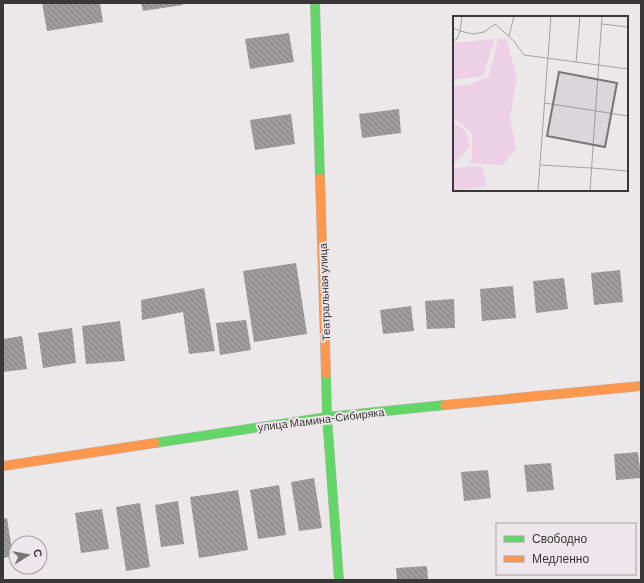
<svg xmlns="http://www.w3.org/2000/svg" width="644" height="583" viewBox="0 0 644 583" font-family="Barlow,sans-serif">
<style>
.building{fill:url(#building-back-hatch)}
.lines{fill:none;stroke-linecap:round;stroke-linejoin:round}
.fast-casing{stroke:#b4b2b3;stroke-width:10}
.slow-casing{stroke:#b4b2b3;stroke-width:10}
.fast{stroke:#63d668;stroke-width:9}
.slow{stroke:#ff974d;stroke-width:9}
.labels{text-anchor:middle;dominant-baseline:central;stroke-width:4;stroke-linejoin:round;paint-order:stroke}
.street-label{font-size:11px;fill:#393738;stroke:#ede7eb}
.inset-road{fill:none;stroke:#a4a1a3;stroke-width:1}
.view{fill:#787576;fill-opacity:0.15;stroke:#787576;stroke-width:2}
.inset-edge{fill:none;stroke:#393738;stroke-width:2}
</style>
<defs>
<pattern id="building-back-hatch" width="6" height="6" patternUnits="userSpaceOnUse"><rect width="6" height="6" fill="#9e9c9d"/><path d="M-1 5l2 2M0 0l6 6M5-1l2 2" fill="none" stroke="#828081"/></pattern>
</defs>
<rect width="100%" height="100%" fill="#ece8ea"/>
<!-- building -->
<g class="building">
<polygon points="42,3 100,3 103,22 47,31"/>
<polygon points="141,3 183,3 183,5 143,11"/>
<polygon points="289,33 294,62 250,69 245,39"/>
<polygon points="399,109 401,133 362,138 359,114"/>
<polygon points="291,114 295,144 255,150 250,120"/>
<polygon points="296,263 307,334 254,342 243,271"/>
<polygon points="620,270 623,302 594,305 591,273"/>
<polygon points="564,278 568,309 536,313 533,281"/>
<polygon points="513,286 516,318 482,321 480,289"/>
<polygon points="204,288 215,351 189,354 183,312 142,320 141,300"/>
<polygon points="454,299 455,328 427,329 425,301"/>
<polygon points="411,306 414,331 383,334 380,310"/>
<polygon points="246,320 251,350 220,355 216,323"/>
<polygon points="120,321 125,361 86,364 82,326"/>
<polygon points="72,328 76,363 43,368 38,333"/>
<polygon points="22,336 27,369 3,372 3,339"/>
<polygon points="638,452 641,478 616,480 614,454"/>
<polygon points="551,463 554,490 527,492 524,465"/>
<polygon points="488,470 491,498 464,501 461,472"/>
<polygon points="314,478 322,528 299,531 291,482"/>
<polygon points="279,485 286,535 258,539 250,490"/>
<polygon points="238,490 248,550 199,558 190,497"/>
<polygon points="178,501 184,544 161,547 155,505"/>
<polygon points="140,503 150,567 126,571 116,507"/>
<polygon points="102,509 109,549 81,553 75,513"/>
<polygon points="7,518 13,556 3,558 3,519"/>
<polygon points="427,566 428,580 397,580 396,568"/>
</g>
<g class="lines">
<!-- fast casing -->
<g class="fast-casing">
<g id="fast">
<polyline points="315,3 320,178"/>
<polyline points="326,374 327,417 339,580"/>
<polyline points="155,443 327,417 445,405"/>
</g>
</g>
<!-- slow casing -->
<g class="slow-casing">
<g id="slow">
<polyline points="320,178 326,374"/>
<polyline points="445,405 641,386"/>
<polyline points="3,466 155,443"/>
</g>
</g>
<!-- fast -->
<use href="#fast" class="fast"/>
<!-- slow -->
<use href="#slow" class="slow"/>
</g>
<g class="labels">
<!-- street labels -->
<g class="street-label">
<text transform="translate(324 292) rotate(-92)">Театральная улица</text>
<text transform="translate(321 419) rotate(-7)">улица Мамина-Сибиряка</text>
</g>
</g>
<!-- overview -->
<g transform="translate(453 16)">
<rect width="175" height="175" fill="#ece8ea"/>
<path d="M 42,23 L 30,60 L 0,64 L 0,27 ZM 0,106 L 13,115 L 17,130 L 0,150 ZM 29,150 L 34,170 L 0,175 L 0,152 Z" fill="#eed0e6"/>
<path d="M 53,22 L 64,61 L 57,102 L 63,133 L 50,149 L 15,147 L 19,142 L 19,117 L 3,104 L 0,104 L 0,70 L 15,69 L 36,60 L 45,23 Z" fill="#eed0e6"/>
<path class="inset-road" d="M 149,8 L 175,11M 0,12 L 7,15 L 9,0M 56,20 L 61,0M 0,25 L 4,23 L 7,15 L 20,18 L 31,16 L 42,8 L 61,25 L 71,39 L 175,53M 123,46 L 127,0M 92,87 L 175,100M 88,149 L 139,152M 139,152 L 175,155M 85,175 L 98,0M 137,175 L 149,0"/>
<path class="view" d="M 106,56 L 164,67 L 152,131 L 94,120 Z"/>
<rect width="175" height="175" class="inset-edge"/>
</g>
<!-- border -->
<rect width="644" height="583" fill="none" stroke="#393738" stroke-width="8"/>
<!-- legend -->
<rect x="496" y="523" width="140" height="52" fill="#ede7eb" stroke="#a5a1a3"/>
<rect x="504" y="536" width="20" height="6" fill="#63d668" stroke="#a5a1a3"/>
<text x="532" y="543" font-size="12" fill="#393738">Свободно</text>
<rect x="504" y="556" width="20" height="6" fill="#ff974d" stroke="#a5a1a3"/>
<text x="532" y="563" font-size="12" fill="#393738">Медленно</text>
<!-- north arrow -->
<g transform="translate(28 555) rotate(79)"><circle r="19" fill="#ede7eb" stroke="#a5a1a3"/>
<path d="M0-3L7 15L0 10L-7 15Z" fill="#787576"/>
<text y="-6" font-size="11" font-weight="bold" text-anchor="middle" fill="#393738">С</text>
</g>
</svg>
